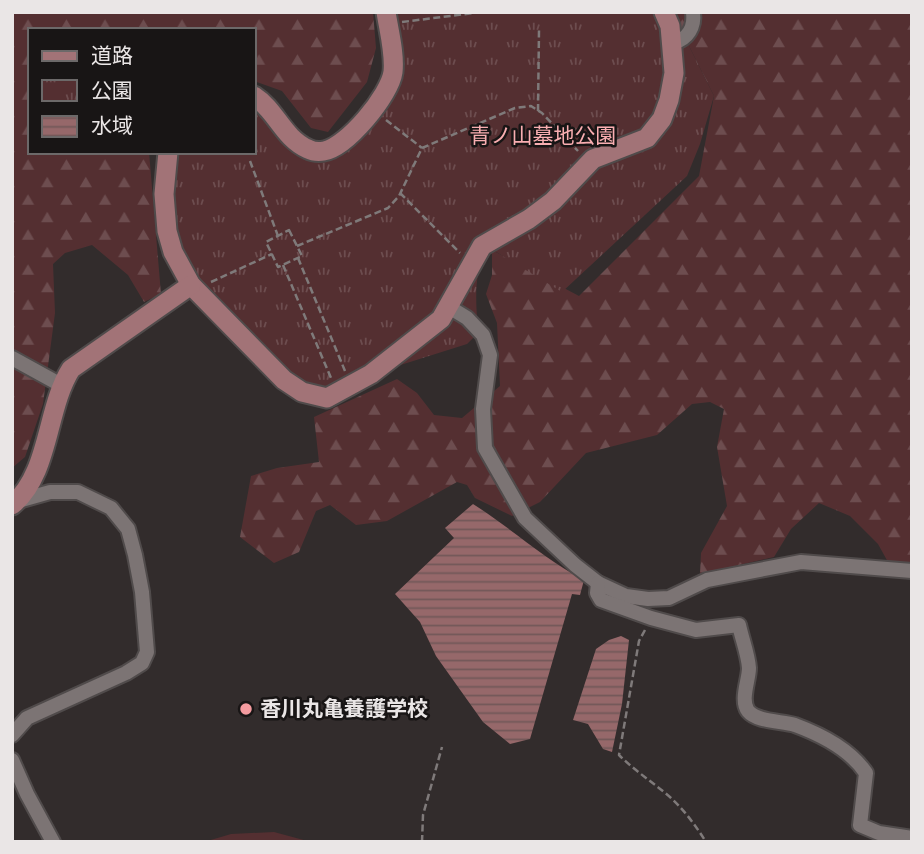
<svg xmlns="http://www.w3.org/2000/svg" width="924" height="854" viewBox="0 0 924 854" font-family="Signika,'Noto Sans JP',sans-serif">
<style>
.forest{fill:url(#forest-firs)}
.park{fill:url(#park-tufts)}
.pitch{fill:#542f31}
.water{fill:url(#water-rules)}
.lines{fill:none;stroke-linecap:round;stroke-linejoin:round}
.street-casing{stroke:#504b4b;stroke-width:18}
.secondary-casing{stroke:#504b4b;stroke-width:23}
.path{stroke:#7f7a7a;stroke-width:2.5;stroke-dasharray:7 3.5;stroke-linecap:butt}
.street{stroke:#7c7474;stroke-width:14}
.secondary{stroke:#a27377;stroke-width:19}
.poi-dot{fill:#f49b9f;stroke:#181515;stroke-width:2.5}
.labels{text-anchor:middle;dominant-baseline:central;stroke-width:5;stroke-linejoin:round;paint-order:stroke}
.park-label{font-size:21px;fill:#f9aeb1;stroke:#181515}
.poi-label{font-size:21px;font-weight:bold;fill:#eae6e6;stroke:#181515;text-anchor:start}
</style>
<defs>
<pattern id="forest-firs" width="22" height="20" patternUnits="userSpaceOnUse" patternTransform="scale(1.75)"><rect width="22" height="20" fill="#542f31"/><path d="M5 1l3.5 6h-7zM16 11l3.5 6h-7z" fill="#6d4d4f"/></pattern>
<pattern id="park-tufts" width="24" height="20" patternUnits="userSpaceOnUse" patternTransform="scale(1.75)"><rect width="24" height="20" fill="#542f31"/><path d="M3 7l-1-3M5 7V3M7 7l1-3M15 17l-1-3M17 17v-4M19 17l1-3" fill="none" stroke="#6d4d4f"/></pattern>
<pattern id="water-rules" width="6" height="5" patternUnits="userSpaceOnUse" patternTransform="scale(1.75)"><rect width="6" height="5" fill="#96686a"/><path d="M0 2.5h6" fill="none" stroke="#725859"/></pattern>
</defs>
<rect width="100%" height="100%" fill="#322c2c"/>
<!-- forest -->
<g class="forest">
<polygon points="12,12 373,12 376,48 367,82 328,132 311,128 282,91 254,81 254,30 30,30 30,152 149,152 161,294 144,302 128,275 92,245 65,253 53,264 55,313 43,404 25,457 12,468"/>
<polygon points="672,12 912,12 912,563 888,562 878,544 850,516 819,503 791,529 774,557 700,574 701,553 727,506 717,447 724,409 710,402 692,404 657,435 586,453 540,502 512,516 475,498 467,485 457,482 387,521 356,525 330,505 316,511 299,552 274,563 240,537 251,476 277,468 319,462 314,417 397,379 417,393 434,415 462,418 500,386 497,323 486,294 492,275 492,250 579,296 699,176 714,96"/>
</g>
<!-- park -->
<path class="park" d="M 380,12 L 672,12 L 714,96 L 700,144 L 687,176 L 562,292 L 493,250 C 470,260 477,312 478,333 L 467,344 L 391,368 L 319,402 L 236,342 L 201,309 L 176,280 L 165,253 L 162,152 L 254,152 L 254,89 L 299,136 L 321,146 L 349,128 L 385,80 Z"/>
<!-- pitch -->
<polygon class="pitch" points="274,832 311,842 204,842 231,834"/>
<!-- water -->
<g class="water">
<path d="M 473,504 C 511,528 544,559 584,580 L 580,595 L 572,594 L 530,739 L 510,744 L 483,722 L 436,656 L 420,622 L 395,594 L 454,538 L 445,528 Z"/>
<polygon points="621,636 629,640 622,704 612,752 603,749 588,724 573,720 596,649 609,640"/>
</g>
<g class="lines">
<!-- street casing -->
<g class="street-casing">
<g id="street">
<path d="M 673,43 C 688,39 695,27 693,12"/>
<polyline points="449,307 467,318 483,335 490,355 483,409 485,448 525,518 575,565 598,583 626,596 648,599 669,598 707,580 801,562 912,571"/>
<polyline points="12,358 61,385"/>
<path d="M 598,583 L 597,593 L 601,600 L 651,618 L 696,630 L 739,625 C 742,639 748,654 749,668 C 749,680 740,700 748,711 C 757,722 782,721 795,725 C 822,735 850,749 866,773 L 860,825 L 879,833 L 912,838"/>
<polyline points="12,735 27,718 126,673 142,663 147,652 142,592 135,555 128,529 111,508 78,492 50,492 18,501"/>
<polyline points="12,760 27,794 53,842"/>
</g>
</g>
<!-- secondary casing -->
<g class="secondary-casing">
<g id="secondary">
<path d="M 254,96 C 276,110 283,138 308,149 C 312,151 319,152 324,151 C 347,147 390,95 393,72 C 395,54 389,31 386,12"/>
<polyline points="168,152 164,194 167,231 173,252 191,285 284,380 302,392 327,398 371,374 441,319 482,246 529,219 553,201 593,159 647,138 662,119 669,100 674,73 670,26 664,12"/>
<path d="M 12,505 C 50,474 46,408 71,369 L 191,285"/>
</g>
</g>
<!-- path -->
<g class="path">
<polyline points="402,22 482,12"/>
<polyline points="538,111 539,30"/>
<polyline points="386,120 422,148"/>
<polyline points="250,161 278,236"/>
<polyline points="400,193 460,253"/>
<polygon points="289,230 302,256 278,267 266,242"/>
<polyline points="297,246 388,208 399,196 422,148 515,108 531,106 542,113 578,151"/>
<polyline points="298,258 345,371"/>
<polyline points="283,265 331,378"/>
<polyline points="211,282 272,254"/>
<path d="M 645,630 L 639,641 L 619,755 C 635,771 654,783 671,798 C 685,811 696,826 706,842"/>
<polyline points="422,842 423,815 442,747"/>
</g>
<!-- street -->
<use href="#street" class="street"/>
<!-- secondary -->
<use href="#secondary" class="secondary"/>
</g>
<!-- markers -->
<circle class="poi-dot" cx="246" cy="709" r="7"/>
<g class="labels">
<!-- park labels -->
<g class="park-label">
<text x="543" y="136">青ノ山墓地公園</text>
</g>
<!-- poi labels -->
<g class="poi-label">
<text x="260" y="709">香川丸亀養護学校</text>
</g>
</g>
<!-- border -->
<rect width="924" height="854" fill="none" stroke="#eae6e6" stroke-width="28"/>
<!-- legend -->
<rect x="28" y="28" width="228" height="126" fill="#181515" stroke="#6c6969" stroke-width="2"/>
<rect x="42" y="51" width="35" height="10" fill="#a27377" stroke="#6c6969" stroke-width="2"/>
<text x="91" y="63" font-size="21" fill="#eae6e6">道路</text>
<rect x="42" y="80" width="35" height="21" fill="url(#park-tufts)" stroke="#6c6969" stroke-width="2"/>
<text x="91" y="98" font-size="21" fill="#eae6e6">公園</text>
<rect x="42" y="116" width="35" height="21" fill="url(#water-rules)" stroke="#6c6969" stroke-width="2"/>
<text x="91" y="133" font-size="21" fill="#eae6e6">水域</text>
</svg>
